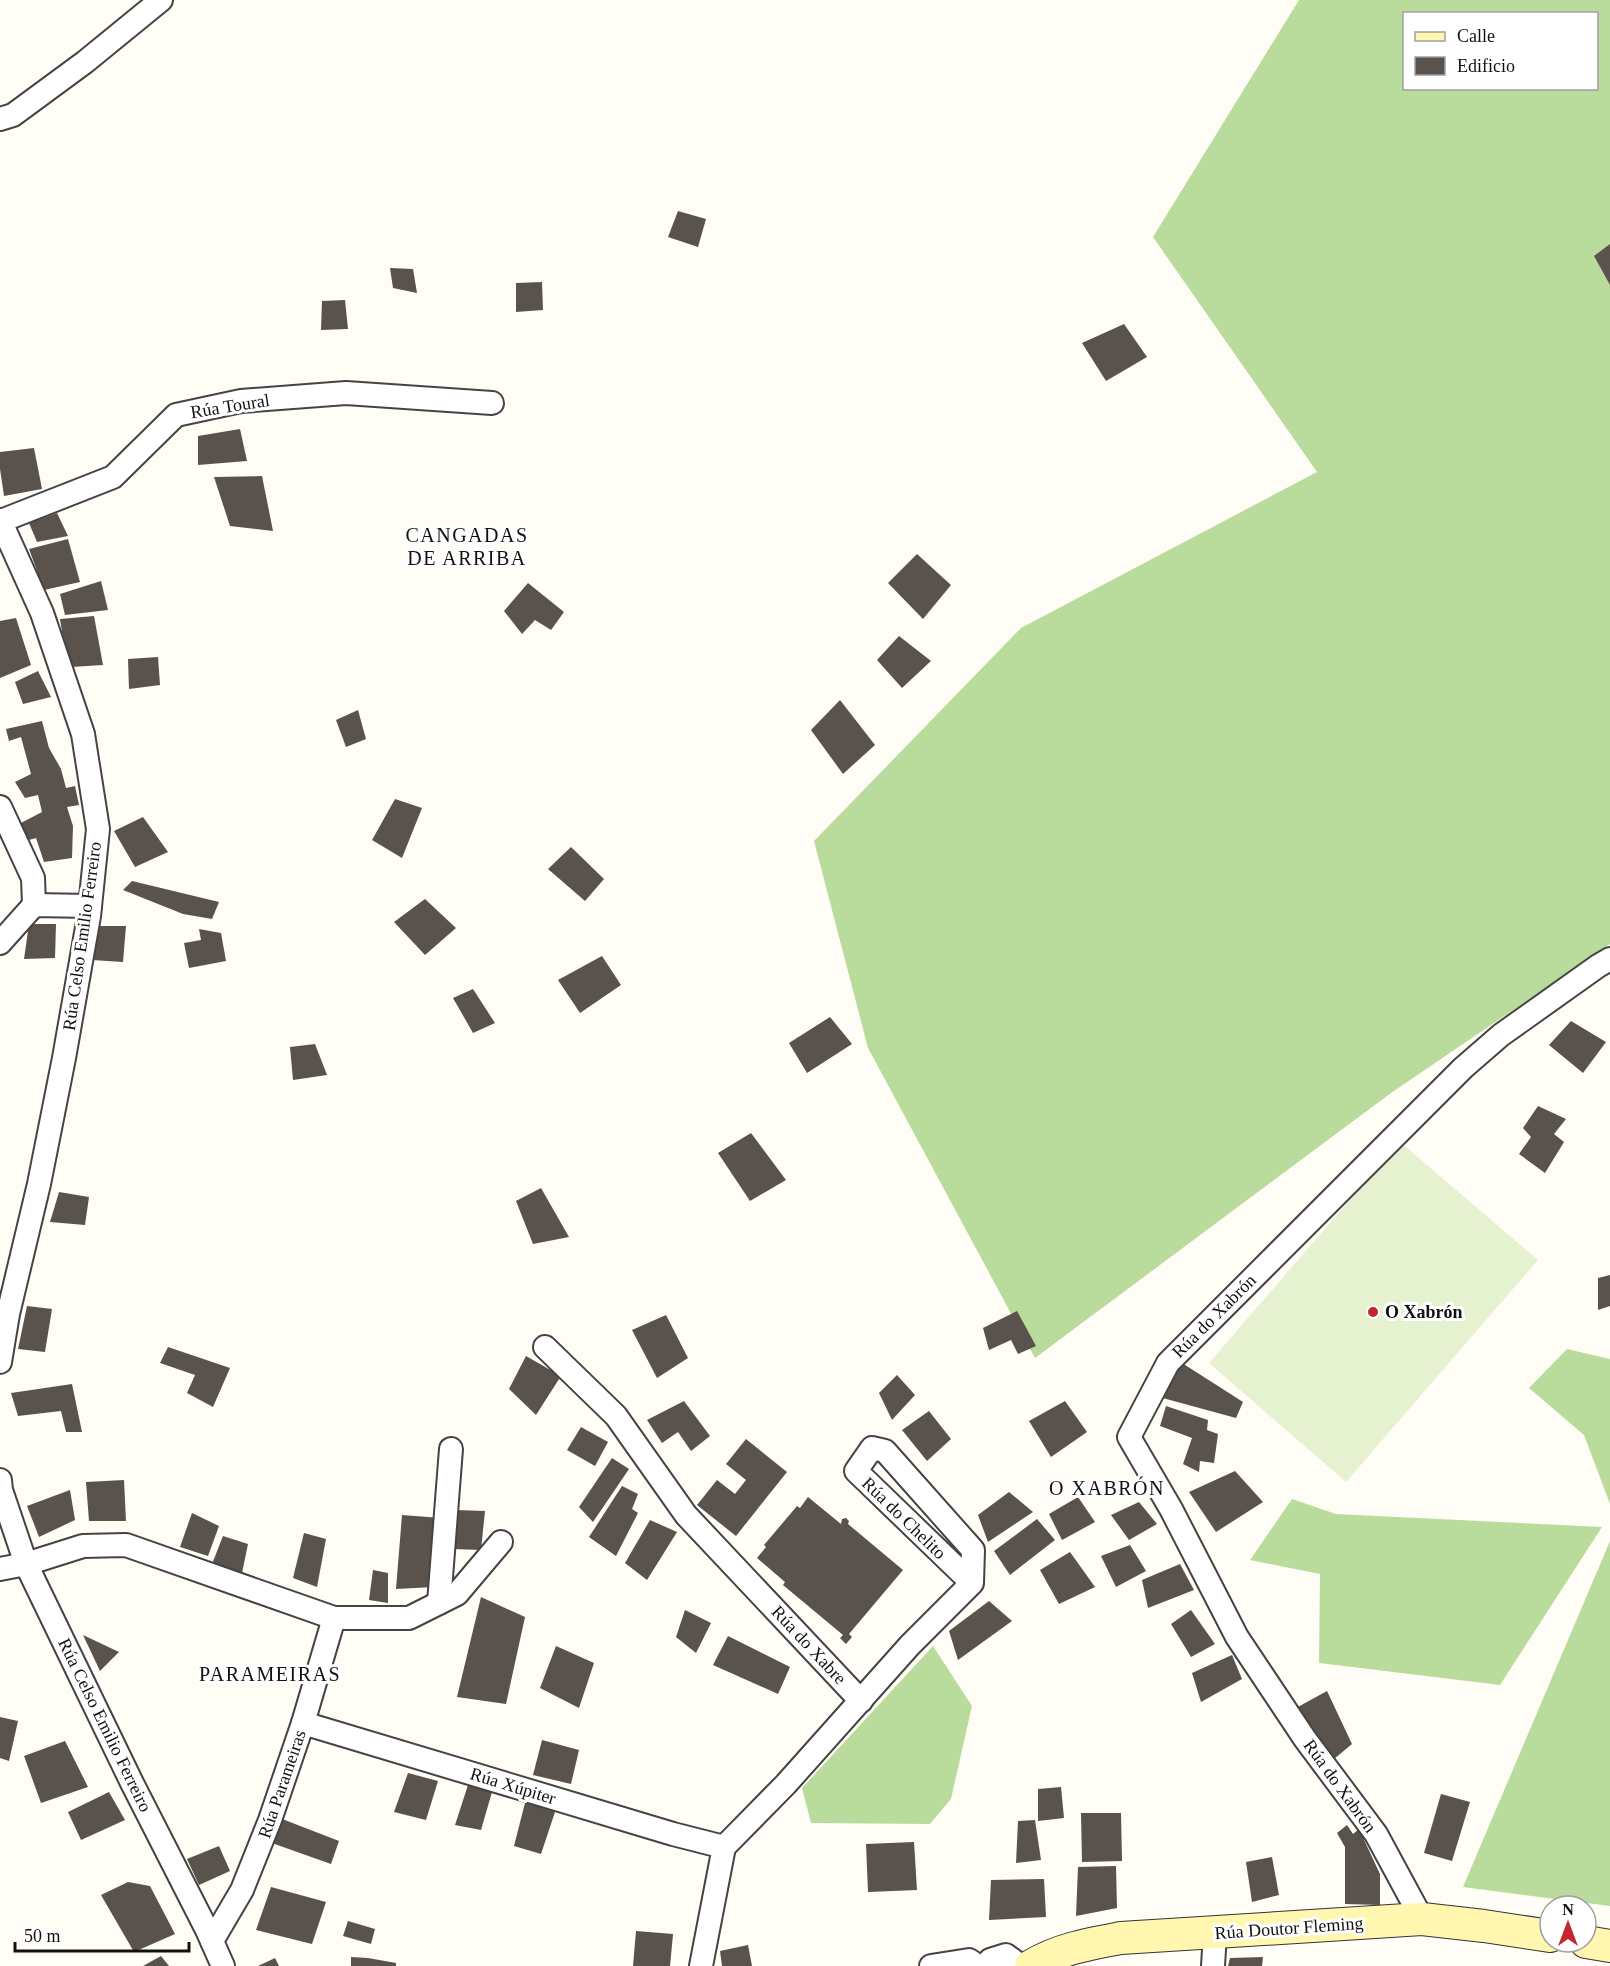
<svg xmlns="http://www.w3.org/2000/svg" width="1610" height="1966" viewBox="0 0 1610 1966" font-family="Georgia,serif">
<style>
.forest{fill:#b9dc9c;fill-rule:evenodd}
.pitch{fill:#e6f2cf}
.building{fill:#5a524d}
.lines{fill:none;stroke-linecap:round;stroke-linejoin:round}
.minor-casing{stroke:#444;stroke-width:26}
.secondary-casing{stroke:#333;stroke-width:34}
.minor{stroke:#fff;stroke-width:22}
.secondary{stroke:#fff6b0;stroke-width:32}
.poi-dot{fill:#c4262e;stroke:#fff;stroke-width:2}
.labels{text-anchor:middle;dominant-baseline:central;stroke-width:6;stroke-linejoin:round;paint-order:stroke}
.street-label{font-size:18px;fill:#111;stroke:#fff}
.poi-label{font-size:18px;font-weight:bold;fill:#111;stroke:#fff;text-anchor:start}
.neighbourhood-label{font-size:20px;letter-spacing:1.5px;fill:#111;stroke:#fff}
</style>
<rect width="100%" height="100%" fill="#fffdf5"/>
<!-- forest -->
<g class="forest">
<path d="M 1299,0 L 1610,0 L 1610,944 L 1391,1093 L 1035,1358 L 868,1048 L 814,841 L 1021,628 L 1317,472 L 1153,237 ZM 1404,14 L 1596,14 L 1596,88 L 1404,88 Z"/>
<polygon points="1567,1349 1610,1359 1610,1504 1584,1435 1529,1388"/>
<polygon points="1292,1499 1336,1514 1602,1527 1500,1685 1319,1663 1320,1574 1250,1560"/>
<polygon points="1610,1541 1610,1906 1463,1887"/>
<polygon points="933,1646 972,1706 951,1799 930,1824 811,1823 802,1788"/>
</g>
<!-- pitch -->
<polygon class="pitch" points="1400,1142 1538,1260 1346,1482 1209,1363"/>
<!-- building -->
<g class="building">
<polygon points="678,211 706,219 698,247 668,237"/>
<polygon points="1610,244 1610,285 1594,256"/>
<polygon points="390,268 413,269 417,293 393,288"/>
<polygon points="542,282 543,310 516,312 516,283"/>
<polygon points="345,300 348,329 321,330 322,301"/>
<polygon points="1124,324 1147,357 1106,381 1082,343"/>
<polygon points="240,429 247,461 198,465 198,436"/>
<polygon points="34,448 42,489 4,496 0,469 0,452"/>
<polygon points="262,476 273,531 230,526 214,477"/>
<polygon points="57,513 68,536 37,542 29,523"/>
<polygon points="68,539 80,582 44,590 29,549"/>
<polygon points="917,554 951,585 923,619 888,583"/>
<polygon points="101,581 108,610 65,615 60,594"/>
<polygon points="528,583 564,612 551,630 535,620 522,634 504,611"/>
<polygon points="94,616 103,665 71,667 64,645 60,619"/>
<polygon points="16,618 31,665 0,678 0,621"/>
<polygon points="899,636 931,661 902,688 877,660"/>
<polygon points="158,657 160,685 129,689 128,659"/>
<polygon points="38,671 51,697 23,704 15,682"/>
<polygon points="840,700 875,745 843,774 811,730"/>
<polygon points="358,710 366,739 346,747 336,720"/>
<polygon points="42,721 49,748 61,769 66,788 75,786 79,805 67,807 73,826 72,858 44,862 36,838 29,840 19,824 42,812 38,795 25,798 15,782 31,774 21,737 9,741 6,729"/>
<polygon points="395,799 422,808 402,858 372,840"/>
<polygon points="143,817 168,852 135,867 114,831"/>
<polygon points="571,847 604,879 585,901 548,869"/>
<polygon points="132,881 219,902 212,919 183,914 123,890"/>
<polygon points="425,899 456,928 425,955 394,922"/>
<polygon points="29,924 56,924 55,958 24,959"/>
<polygon points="100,926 126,926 123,962 92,960"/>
<polygon points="199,929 221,933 226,961 189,968 184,943 201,940"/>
<polygon points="602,956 621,985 580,1013 558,980"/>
<polygon points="473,989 495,1023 473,1033 453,998"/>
<polygon points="830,1017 852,1044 807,1073 789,1043"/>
<polygon points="1571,1021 1606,1042 1583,1073 1549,1045"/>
<polygon points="315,1044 327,1075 293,1080 290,1047"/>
<polygon points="1538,1106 1566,1119 1554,1134 1564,1142 1545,1173 1519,1154 1531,1137 1523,1128"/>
<polygon points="751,1133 786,1180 750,1201 718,1153"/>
<polygon points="541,1188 569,1237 533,1244 516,1201"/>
<polygon points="59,1192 89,1197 85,1225 50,1222"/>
<polygon points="1610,1275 1610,1306 1598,1310 1598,1278"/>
<polygon points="27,1306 52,1309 45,1352 18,1349"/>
<polygon points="1017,1311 1036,1346 1018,1354 1011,1340 989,1350 983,1328"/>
<polygon points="666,1315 688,1358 657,1378 632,1330"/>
<polygon points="168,1347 230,1368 213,1407 187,1393 195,1375 160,1363"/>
<polygon points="526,1356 561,1376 536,1415 509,1389"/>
<polygon points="1182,1363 1243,1402 1236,1418 1159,1397"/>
<polygon points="897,1375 915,1395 892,1420 879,1393"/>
<polygon points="72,1384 82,1432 66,1432 61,1411 18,1416 11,1393"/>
<polygon points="684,1401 710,1436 691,1451 678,1432 662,1443 647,1420"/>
<polygon points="1065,1401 1087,1432 1051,1457 1029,1421"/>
<polygon points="1166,1406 1208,1420 1207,1430 1218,1434 1214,1463 1200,1461 1199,1472 1183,1464 1192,1438 1160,1426"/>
<polygon points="929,1411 951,1439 927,1461 902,1430"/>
<polygon points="581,1427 608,1442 595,1466 567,1450"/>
<polygon points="746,1439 787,1472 736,1536 697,1505 717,1480 735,1494 746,1480 726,1464"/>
<polygon points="612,1458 629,1469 593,1522 579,1507"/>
<polygon points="1235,1471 1263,1502 1216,1532 1189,1492"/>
<polygon points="124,1480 126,1521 89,1521 86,1482"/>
<polygon points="622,1486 638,1494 632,1509 638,1513 616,1556 589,1537"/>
<polygon points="70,1490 75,1520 39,1537 27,1506"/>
<polygon points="1009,1492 1033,1512 988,1542 978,1515"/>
<polygon points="808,1497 841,1524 842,1519 846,1518 849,1521 848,1524 903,1570 849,1634 852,1637 846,1644 840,1638 843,1635 783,1585 785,1582 757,1558 766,1547 764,1545 797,1506 800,1508"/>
<polygon points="1078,1497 1095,1522 1062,1540 1049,1514"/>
<polygon points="1139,1502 1157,1524 1129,1540 1111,1515"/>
<polygon points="455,1510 485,1511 481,1550 453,1549"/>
<polygon points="192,1513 219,1526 208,1556 180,1547"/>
<polygon points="402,1515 441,1518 434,1587 396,1589"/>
<polygon points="1037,1519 1055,1540 1010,1575 994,1551"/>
<polygon points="650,1520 677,1532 647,1580 625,1563"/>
<polygon points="304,1533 326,1539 317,1587 293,1578"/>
<polygon points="223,1536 248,1544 242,1573 212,1564"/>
<polygon points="1130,1545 1146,1571 1116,1587 1101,1556"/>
<polygon points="1070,1552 1095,1587 1059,1604 1040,1570"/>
<polygon points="1180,1564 1194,1590 1148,1608 1142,1580"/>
<polygon points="373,1570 388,1573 388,1603 369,1600"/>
<polygon points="481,1597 525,1617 506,1704 457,1697"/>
<polygon points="989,1601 1012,1621 958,1660 949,1631"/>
<polygon points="685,1610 711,1623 696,1653 676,1637"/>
<polygon points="1191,1610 1215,1644 1191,1657 1171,1624"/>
<polygon points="83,1635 119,1652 100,1671"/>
<polygon points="728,1636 790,1667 778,1694 713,1665"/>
<polygon points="556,1646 594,1663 579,1708 540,1688"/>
<polygon points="1232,1655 1242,1679 1201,1702 1192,1673"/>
<polygon points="1327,1691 1352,1744 1334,1759 1296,1708"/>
<polygon points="0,1717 18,1721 9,1761 0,1758"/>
<polygon points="542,1740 579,1750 571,1784 533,1775"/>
<polygon points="65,1741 88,1787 41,1803 24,1756"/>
<polygon points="408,1773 438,1781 426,1820 394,1812"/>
<polygon points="468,1785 492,1792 481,1830 455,1825"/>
<polygon points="1061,1787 1064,1818 1038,1821 1038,1789"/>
<polygon points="109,1792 125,1820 81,1840 68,1812"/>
<polygon points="1441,1794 1470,1802 1452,1861 1424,1853"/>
<polygon points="526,1799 556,1809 541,1854 514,1846"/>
<polygon points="1081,1813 1121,1813 1122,1861 1082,1862"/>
<polygon points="277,1817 339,1841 331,1864 269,1842"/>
<polygon points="1035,1820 1041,1860 1016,1863 1018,1821"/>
<polygon points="1347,1825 1353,1834 1359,1829 1380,1874 1380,1905 1345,1904 1345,1847 1337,1833"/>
<polygon points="914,1842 917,1890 868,1892 866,1844"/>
<polygon points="219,1846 230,1871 199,1885 187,1859"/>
<polygon points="1272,1857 1279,1895 1252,1902 1246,1862"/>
<polygon points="1116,1866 1117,1908 1076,1916 1078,1867"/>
<polygon points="1044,1879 1046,1917 989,1920 991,1880"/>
<polygon points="128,1882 150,1886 175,1934 134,1952 101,1895"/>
<polygon points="271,1887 326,1902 312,1944 256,1930"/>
<polygon points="348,1921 375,1929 371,1944 343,1936"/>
<polygon points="636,1931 673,1934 670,1966 633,1966"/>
<polygon points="748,1945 752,1966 722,1966 720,1951"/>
<polygon points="161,1956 169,1966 143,1966"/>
<polygon points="351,1957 368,1958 396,1963 396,1966 351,1966"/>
<polygon points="1263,1957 1262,1966 1228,1966 1230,1958"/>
<polygon points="275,1958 279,1966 258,1966"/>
</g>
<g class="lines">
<!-- minor casing -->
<g class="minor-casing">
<g id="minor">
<polyline points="0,119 13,115 85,62 161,0"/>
<polyline points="0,520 42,613 83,734 98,829 89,916 64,1058 39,1184 8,1314 0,1362"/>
<polyline points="1,521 113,477 176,415 241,401 346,393 492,403"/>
<polyline points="0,807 33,878 34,905"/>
<polyline points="0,943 34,905 90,906"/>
<polyline points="545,1347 616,1416 686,1515 861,1701"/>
<polyline points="0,1480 1,1490 26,1564 132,1783 207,1930 223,1966"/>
<polyline points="0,1569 26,1564 83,1546 126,1545 334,1618 409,1618 457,1594 501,1542"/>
<polyline points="439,1603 451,1449"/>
<polyline points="303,1723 673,1834 724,1847"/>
<polyline points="1422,1919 1376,1834 1305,1739 1237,1637 1171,1509 1129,1437 1168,1363 1463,1068 1501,1035 1598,966 1610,959"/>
<polyline points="212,1941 242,1890 270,1820 303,1723 334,1618"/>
<polyline points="701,1966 724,1847 786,1784 910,1645 972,1583 973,1550 885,1451 872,1448 856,1471 972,1583"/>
<polyline points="931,1966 969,1960 978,1966"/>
<polyline points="986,1966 990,1960 1006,1955 1021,1966"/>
<polyline points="1213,1966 1215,1933"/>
</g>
</g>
<!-- secondary casing -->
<g class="secondary-casing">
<g id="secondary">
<polyline points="1586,1942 1610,1946"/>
<path d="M 1031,1966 C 1059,1949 1089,1944 1121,1938 L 1422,1919 L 1484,1926 L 1550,1936"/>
</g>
</g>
<!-- minor -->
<use href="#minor" class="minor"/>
<!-- secondary -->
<use href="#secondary" class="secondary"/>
</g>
<!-- markers -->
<circle class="poi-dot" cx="1373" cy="1312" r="6"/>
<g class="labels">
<!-- street labels -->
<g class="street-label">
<text transform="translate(230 406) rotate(-9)">Rúa Toural</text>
<text transform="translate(82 936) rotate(-82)">Rúa Celso Emilio Ferreiro</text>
<text transform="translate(1214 1316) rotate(-45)">Rúa do Xabrón</text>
<text transform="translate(904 1518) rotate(44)">Rúa do Chelito</text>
<text transform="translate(809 1645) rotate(47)">Rúa do Xabre</text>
<text transform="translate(105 1725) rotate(64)">Rúa Celso Emilio Ferreiro</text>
<text transform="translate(282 1784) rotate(-71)">Rúa Parameiras</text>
<text transform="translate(513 1786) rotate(17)">Rúa Xúpiter</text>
<text transform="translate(1340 1786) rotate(54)">Rúa do Xabrón</text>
<text transform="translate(1289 1928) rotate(-4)">Rúa Doutor Fleming</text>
</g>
<!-- poi labels -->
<g class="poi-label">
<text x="1385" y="1312">O Xabrón</text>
</g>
<!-- neighbourhood labels -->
<g class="neighbourhood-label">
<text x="467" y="535">CANGADAS<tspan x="467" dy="23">DE ARRIBA</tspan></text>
<text x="1107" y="1488">O XABRÓN</text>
<text x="270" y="1674">PARAMEIRAS</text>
</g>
</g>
<!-- legend -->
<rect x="1403" y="12" width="195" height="78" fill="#ffffff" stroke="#a0a0a0" stroke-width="1.5"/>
<rect x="1415" y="32" width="30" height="9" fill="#fff6b0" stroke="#a0a0a0" stroke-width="1.5"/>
<text x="1457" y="42" font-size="18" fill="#111111">Calle</text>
<rect x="1415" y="57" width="30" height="18" fill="#5a524d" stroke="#a0a0a0" stroke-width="1.5"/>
<text x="1457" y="72" font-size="18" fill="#111111">Edificio</text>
<!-- north arrow -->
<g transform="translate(1568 1924)"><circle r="28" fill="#ffffff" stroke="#a0a0a0" stroke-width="1.5"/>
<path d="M0-4.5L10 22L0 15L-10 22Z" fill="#c4262e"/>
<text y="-9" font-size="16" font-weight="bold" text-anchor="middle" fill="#111111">N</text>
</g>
<!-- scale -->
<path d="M15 1942v9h174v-9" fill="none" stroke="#111111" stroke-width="3"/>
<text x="24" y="1942" font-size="18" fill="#111111" stroke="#ffffff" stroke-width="4.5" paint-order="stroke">50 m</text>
</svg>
